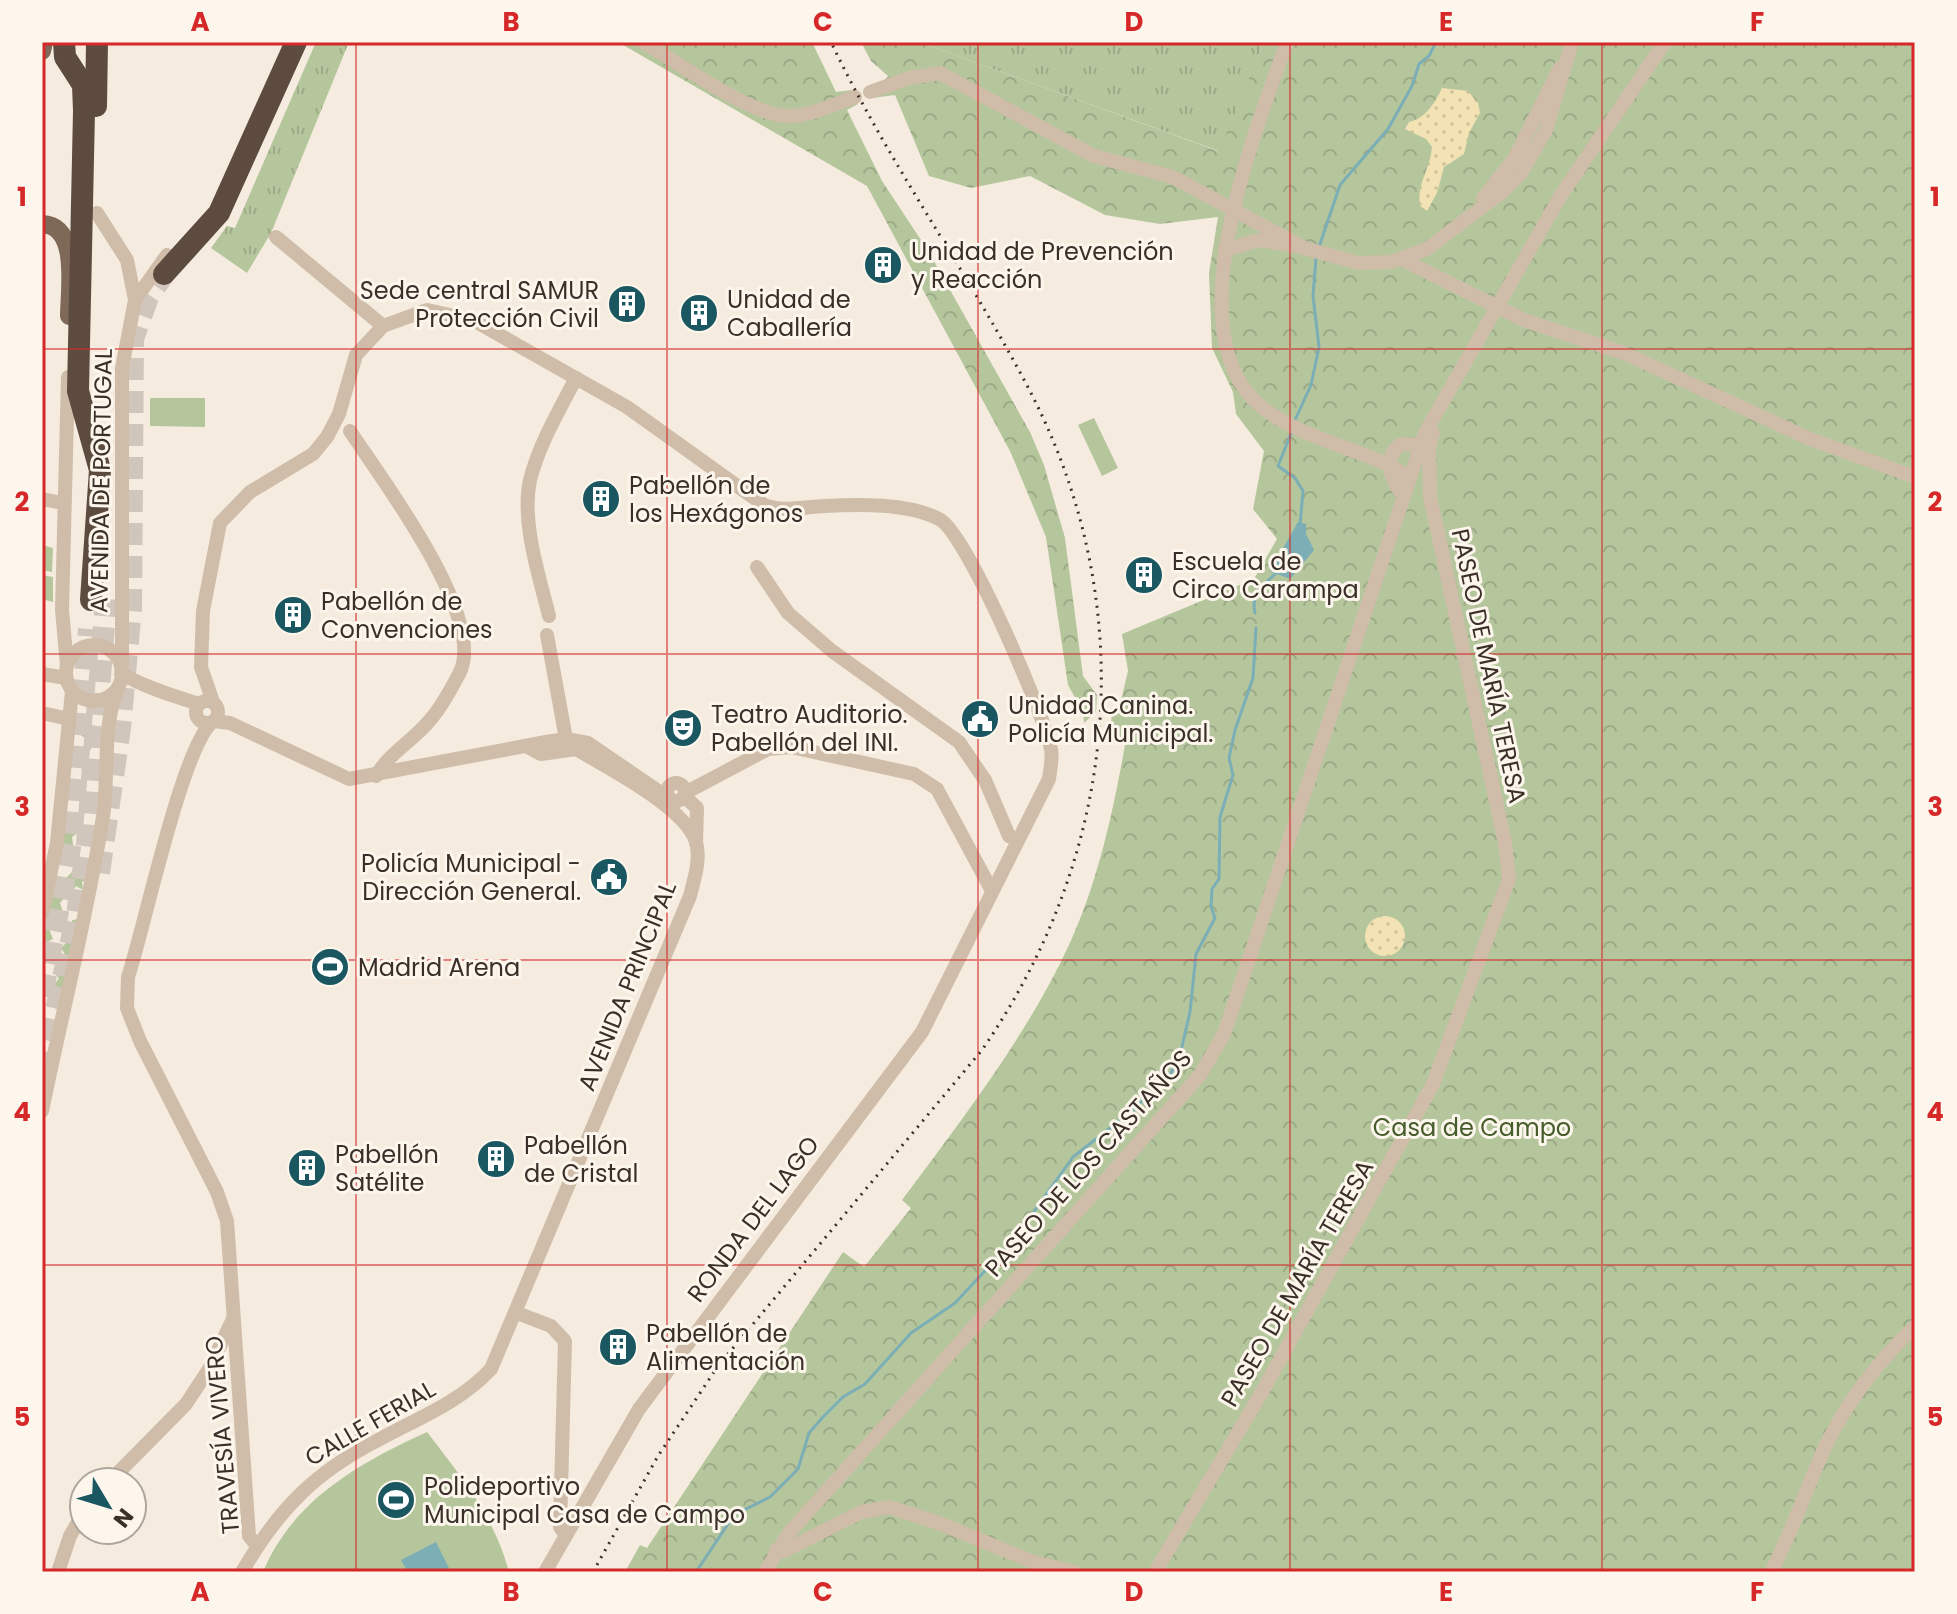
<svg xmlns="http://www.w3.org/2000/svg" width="1957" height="1614" viewBox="0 0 1957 1614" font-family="Poppins,sans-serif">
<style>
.green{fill:#b5c69d}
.forest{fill:url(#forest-crowns)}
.sand{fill:url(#sand-dots)}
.park{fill:url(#park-tufts)}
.water{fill:#7baeb5}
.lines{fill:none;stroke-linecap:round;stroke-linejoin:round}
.stream{stroke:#7baeb5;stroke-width:3}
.highway-tunnel{stroke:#d0c6bb;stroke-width:22;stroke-dasharray:22 11;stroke-linecap:butt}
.minor{stroke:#cfbda9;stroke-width:14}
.major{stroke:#7e6959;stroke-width:18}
.highway{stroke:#5d4b40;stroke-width:22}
.rail{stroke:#3b3029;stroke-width:3;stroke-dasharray:2 6;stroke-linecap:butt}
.grid{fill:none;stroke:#d62828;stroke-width:2;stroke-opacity:0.55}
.labels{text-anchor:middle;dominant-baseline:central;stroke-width:6;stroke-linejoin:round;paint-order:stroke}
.poi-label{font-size:24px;fill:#3b3029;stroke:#fcf6ec;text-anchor:start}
.street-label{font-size:24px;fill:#3b3029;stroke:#fcf6ec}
.park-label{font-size:24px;fill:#465c2b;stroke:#fcf6ec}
.neatline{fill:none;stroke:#d62828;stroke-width:3}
.grid-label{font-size:26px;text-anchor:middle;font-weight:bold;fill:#d62828}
</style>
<defs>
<pattern id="forest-crowns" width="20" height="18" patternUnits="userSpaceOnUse" patternTransform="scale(2)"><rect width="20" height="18" fill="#b5c69d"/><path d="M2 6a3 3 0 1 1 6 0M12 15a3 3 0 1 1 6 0" fill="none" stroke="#9daa87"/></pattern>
<pattern id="sand-dots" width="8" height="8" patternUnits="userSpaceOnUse" patternTransform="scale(2)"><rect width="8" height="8" fill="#f2e2b4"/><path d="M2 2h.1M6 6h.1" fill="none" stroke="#d0c29b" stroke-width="1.8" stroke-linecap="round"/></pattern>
<pattern id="park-tufts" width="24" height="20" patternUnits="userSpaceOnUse" patternTransform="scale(2)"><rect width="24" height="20" fill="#b5c69d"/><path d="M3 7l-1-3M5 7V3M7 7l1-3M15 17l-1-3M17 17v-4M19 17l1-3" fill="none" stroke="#9daa87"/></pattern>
</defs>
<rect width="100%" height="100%" fill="#f5ecdf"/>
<!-- green -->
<g class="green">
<polygon points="150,398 205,398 205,427 150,426"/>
<polygon points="1094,418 1118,468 1102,476 1078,425"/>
<polygon points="42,545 53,548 52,572 42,570"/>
<polygon points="42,575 53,577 53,602 42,599"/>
<polygon points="94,724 93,734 103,737 96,741 98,747 93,745 89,752 86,748 91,742 79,734 83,731 89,735"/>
<polygon points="65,823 74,826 76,834 72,837 74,852 67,854 65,862 59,859"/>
<polygon points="75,869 86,875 86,880 82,882 83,890 76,886 71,893 70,883 65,879"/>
<polygon points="53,887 64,898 60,903 64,915 57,920 57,927 49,929 53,939 47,942 44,951 42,936"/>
<polygon points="80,919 60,1011 55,1008 59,995 52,988 59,978 54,973 59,961 68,959 61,948 68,941 65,935 73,931 72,920"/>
<path d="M 427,1432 C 461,1476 495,1518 509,1572 L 263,1572 C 293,1500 359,1463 427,1432 Z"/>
</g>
<!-- forest -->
<g class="forest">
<polygon points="618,42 812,42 836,92 852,90 858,104 847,110 882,181 927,249 1030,432 1044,465 1065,538 1083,676 1097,695 1096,712 1084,723 1083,712 1068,685 1046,537 1010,451 867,186"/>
<path d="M 861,42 L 919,42 L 1218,151 L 1264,42 L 1915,42 L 1915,1572 L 625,1572 L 640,1545 L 647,1548 L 843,1252 L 864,1267 L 911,1208 L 902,1200 C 963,1118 1026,1037 1069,945 C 1098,882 1113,812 1125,745 L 1111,723 L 1112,709 L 1119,709 L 1128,671 L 1122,634 L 1254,579 L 1277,539 L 1253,509 L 1264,451 L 1236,414 L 1233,392 L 1212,348 L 1209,273 L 1218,217 L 1160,224 L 1105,215 L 1030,176 L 971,188 L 929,176 L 895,95 L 872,98 L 888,76 L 871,61 Z"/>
</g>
<!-- sand -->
<g class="sand">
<path d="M 1442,88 L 1468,91 L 1478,103 L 1480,113 L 1469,133 L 1464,154 L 1444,167 L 1437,193 L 1427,211 L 1420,206 C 1417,181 1430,171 1432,147 L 1426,139 L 1405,129 L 1409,122 C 1425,119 1435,103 1442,88 Z"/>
<circle cx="1385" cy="936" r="20"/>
</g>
<!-- park -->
<g class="park">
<polygon points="316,42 349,42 271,233 247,273 211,248 227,226 235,228"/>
<polygon points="919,42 1264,42 1219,151"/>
</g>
<!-- water -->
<g class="water">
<polygon points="1298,522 1306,524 1306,534 1314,550 1290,579 1270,571"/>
<polygon points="436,1542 451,1572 408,1572 401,1560"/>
</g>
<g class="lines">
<!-- stream -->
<g class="stream">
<polyline points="1319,247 1340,185 1388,129 1412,86 1419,64 1429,56 1436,42"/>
<polyline points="1295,420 1311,385 1319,347 1313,296 1316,258"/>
<polyline points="1292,431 1278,466 1295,478 1303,491 1300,525"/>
<path d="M 1255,613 C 1250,592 1265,585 1278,571"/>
<polyline points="696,1572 734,1515 770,1497 798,1469 809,1433 823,1417 843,1397 865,1384 911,1333 955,1303 1012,1242 1073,1157 1133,1110 1171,1073 1180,1055 1190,1012 1196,954 1215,918 1211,907 1212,889 1219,879 1220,817 1233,775 1229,758 1235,730 1253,678 1256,628"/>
</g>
<!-- highway-tunnel -->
<g class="highway-tunnel">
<polyline points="99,873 120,728 131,608 133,339 148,297 164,274"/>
<polyline points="42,996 71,842 89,629"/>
<polyline points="42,1073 77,915 87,844 106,599"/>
</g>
<!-- minor -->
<g class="minor">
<path d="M 643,42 C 677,62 751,116 788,116 C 811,116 834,104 855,97"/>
<path d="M 1287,42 C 1256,129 1179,320 1252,398 C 1283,431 1341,444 1382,462 C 1392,465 1399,472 1409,476"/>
<polyline points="870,92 909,78 940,73 1094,156 1173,177 1304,248 1358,263 1391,262 1427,249 1502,192 1521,173 1546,130 1572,42"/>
<polyline points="1483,198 1514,159 1560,68"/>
<polyline points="97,213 127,260 135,300 122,368 122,665"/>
<polyline points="276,237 383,326"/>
<polyline points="1225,250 1259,240 1302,247"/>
<polyline points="1403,260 1526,321 1624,353 1810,439 1915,477"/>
<polyline points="135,300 167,255"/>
<path d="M 350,431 C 381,478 489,620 459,674 C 451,689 442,707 430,720 C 413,741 390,752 376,776"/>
<path d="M 1403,496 C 1391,479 1381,460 1401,444 L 1420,445"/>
<polyline points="42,499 57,502"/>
<polyline points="757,567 788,613 832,651 959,742 985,780 1009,836 1018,840"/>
<path d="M 549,616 C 539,575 521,522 530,480 C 539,444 559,411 576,378"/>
<polyline points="547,635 566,739"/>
<circle cx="94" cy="673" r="28"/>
<polyline points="67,665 62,610 68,377"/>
<polyline points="42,674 66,678"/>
<path d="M 123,674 C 141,686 177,697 199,704"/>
<circle cx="207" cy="712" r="11"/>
<path d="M 213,702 L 201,667 L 203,611 L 220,523 L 250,492 L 313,454 L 327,437 L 339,414 L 356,355 L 383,326 L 427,310 L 473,320 L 627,407 L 764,505 C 783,512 804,507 824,506 C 859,504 908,503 939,519 C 966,532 1044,714 1051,749 C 1053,758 1050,770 1049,779 L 922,1032 L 639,1409 L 545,1572"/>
<polyline points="42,713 69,719"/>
<polyline points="214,721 230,723 349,779 546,742 566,739 588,743 667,797"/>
<path d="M 211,723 C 181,753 145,925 128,977 L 127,1008 L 140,1041 L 217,1192 L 227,1221 L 249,1536 L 257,1546"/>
<circle cx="676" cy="792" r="9"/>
<polyline points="685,793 768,749 791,747 914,774 937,789 992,891"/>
<polyline points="684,796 697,808 696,843"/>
<polyline points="42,913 57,843 72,691"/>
<path d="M 42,1111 C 62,1013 87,916 103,817 C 109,778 102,723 118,689"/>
<polyline points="517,1313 551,1326 565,1341 560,1527 566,1535"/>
<polyline points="109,1482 186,1404 209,1369 233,1319"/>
<polyline points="776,1550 784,1551 861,1512 889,1507 939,1523 1033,1562 1075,1572"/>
<polyline points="58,1572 70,1536 84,1512"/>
<path d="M 242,1572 C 279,1508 316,1471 382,1438 C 421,1417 460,1402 491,1369 L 690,896 C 694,879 701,860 696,842 C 686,808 607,767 576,749 L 541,754 L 526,746"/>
<polyline points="765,1572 788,1534 1200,1075 1224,1034 1425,433 1561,195 1665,42"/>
<polyline points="1155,1572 1262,1392 1433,1084 1509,879 1505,843 1430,497 1429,448 1433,433"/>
<path d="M 1771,1572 C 1793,1531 1807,1485 1827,1443 C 1849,1398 1879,1361 1915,1326"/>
</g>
<!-- major -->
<g class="major">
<polyline points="42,51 44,42"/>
<path d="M 42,224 C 80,225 69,291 69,316"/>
</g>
<!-- highway -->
<g class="highway">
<polyline points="64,42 65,57 83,85 84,111 78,391 100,470 91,600"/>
<polyline points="96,106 97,42"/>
<polyline points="164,274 219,213 296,42"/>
</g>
<!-- rail -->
<path class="rail" d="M 593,1572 L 658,1456 L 718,1366 L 982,1050 C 1118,853 1142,611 1032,395 C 970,275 889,164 831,42"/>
</g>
<!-- grid -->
<path class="grid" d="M 356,42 L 356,1572M 667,42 L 667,1572M 978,42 L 978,1572M 1290,42 L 1290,1572M 1602,42 L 1602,1572M 42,349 L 1915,349M 42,654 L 1915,654M 42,960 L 1915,960M 42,1265 L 1915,1265"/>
<!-- icons -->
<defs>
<g id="building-disc" transform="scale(2)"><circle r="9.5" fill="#1b5761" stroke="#fcf6ec"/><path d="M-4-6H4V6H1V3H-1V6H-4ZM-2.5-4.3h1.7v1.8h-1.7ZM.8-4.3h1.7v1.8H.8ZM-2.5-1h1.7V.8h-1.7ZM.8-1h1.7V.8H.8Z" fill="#fff"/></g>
<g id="civic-disc" transform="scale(2)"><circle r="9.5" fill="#1b5761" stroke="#fcf6ec"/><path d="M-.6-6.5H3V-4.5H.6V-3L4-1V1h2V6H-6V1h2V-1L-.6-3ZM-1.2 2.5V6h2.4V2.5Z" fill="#fff"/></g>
<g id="theatre-disc" transform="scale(2)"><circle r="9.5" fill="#1b5761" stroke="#fcf6ec"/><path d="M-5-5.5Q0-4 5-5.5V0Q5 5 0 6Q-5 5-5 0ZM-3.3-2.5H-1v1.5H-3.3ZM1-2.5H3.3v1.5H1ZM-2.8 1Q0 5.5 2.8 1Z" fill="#fff"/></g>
<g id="stadium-disc" transform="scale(2)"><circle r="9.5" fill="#1b5761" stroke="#fcf6ec"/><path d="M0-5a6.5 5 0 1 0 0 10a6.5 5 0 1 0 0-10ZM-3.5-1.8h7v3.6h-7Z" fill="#fff"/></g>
</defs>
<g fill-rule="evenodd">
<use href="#building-disc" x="883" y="265"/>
<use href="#building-disc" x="627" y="304"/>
<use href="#building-disc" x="699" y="313"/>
<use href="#building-disc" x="601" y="499"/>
<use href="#building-disc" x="1144" y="575"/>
<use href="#building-disc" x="293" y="615"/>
<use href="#civic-disc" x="980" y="719"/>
<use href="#theatre-disc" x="683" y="728"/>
<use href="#civic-disc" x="609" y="877"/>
<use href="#stadium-disc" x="330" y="967"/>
<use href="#building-disc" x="496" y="1159"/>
<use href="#building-disc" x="307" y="1168"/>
<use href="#building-disc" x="618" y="1347"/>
<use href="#stadium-disc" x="396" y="1500"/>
</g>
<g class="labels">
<!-- poi labels -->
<g class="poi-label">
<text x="911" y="251">Unidad de Prevención<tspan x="911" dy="28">y Reacción</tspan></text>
<text x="599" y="290" text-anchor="end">Sede central SAMUR<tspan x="599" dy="28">Protección Civil</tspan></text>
<text x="727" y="299">Unidad de<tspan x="727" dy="28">Caballería</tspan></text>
<text x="629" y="485">Pabellón de<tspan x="629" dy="28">los Hexágonos</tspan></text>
<text x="1172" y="561">Escuela de<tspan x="1172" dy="28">Circo Carampa</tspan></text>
<text x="321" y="601">Pabellón de<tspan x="321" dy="28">Convenciones</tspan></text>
<text x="1008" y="705">Unidad Canina.<tspan x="1008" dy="28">Policía Municipal.</tspan></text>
<text x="711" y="714">Teatro Auditorio.<tspan x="711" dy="28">Pabellón del INI.</tspan></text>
<text x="581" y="863" text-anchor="end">Policía Municipal -<tspan x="581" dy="28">Dirección General.</tspan></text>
<text x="358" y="967">Madrid Arena</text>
<text x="524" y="1145">Pabellón<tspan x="524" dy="28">de Cristal</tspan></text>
<text x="335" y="1154">Pabellón<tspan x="335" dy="28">Satélite</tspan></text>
<text x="646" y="1333">Pabellón de<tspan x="646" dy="28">Alimentación</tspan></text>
<text x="424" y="1486">Polideportivo<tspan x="424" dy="28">Municipal Casa de Campo</tspan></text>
</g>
<!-- street labels -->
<g class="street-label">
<text transform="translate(101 481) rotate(-89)">AVENIDA DE PORTUGAL</text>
<text transform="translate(1489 666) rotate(78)">PASEO DE MARÍA TERESA</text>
<text transform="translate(627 986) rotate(-68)">AVENIDA PRINCIPAL</text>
<text transform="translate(1088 1163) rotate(-48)">PASEO DE LOS CASTAÑOS</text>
<text transform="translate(753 1219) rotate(-53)">RONDA DEL LAGO</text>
<text transform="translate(1297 1283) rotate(-60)">PASEO DE MARÍA TERESA</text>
<text transform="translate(370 1423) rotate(-30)">CALLE FERIAL</text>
<text transform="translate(222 1435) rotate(-95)">TRAVESÍA VIVERO</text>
</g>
<!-- park labels -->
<g class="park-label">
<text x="1472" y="1127">Casa de Campo</text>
</g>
</g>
<!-- border -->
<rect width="1957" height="1614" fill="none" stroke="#fcf6ec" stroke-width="88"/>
<!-- north arrow -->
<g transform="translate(108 1506) rotate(128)"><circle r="38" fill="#fcf6ec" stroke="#afa79e" stroke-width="2"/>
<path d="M0-6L14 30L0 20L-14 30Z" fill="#1b5761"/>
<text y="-12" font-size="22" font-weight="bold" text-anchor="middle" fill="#3b3029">N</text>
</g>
<rect x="44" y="44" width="1869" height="1526" class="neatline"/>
<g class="grid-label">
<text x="200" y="31">A</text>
<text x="511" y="31">B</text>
<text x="823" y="31">C</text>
<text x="1134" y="31">D</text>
<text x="1446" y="31">E</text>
<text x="1757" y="31">F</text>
<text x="22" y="206">1</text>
<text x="1935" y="206">1</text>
<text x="22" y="511">2</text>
<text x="1935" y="511">2</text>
<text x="22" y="816">3</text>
<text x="1935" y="816">3</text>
<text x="22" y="1121">4</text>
<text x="1935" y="1121">4</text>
<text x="22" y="1426">5</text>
<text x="1935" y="1426">5</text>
<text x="200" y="1601">A</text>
<text x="511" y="1601">B</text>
<text x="823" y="1601">C</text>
<text x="1134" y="1601">D</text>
<text x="1446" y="1601">E</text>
<text x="1757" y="1601">F</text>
</g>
</svg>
